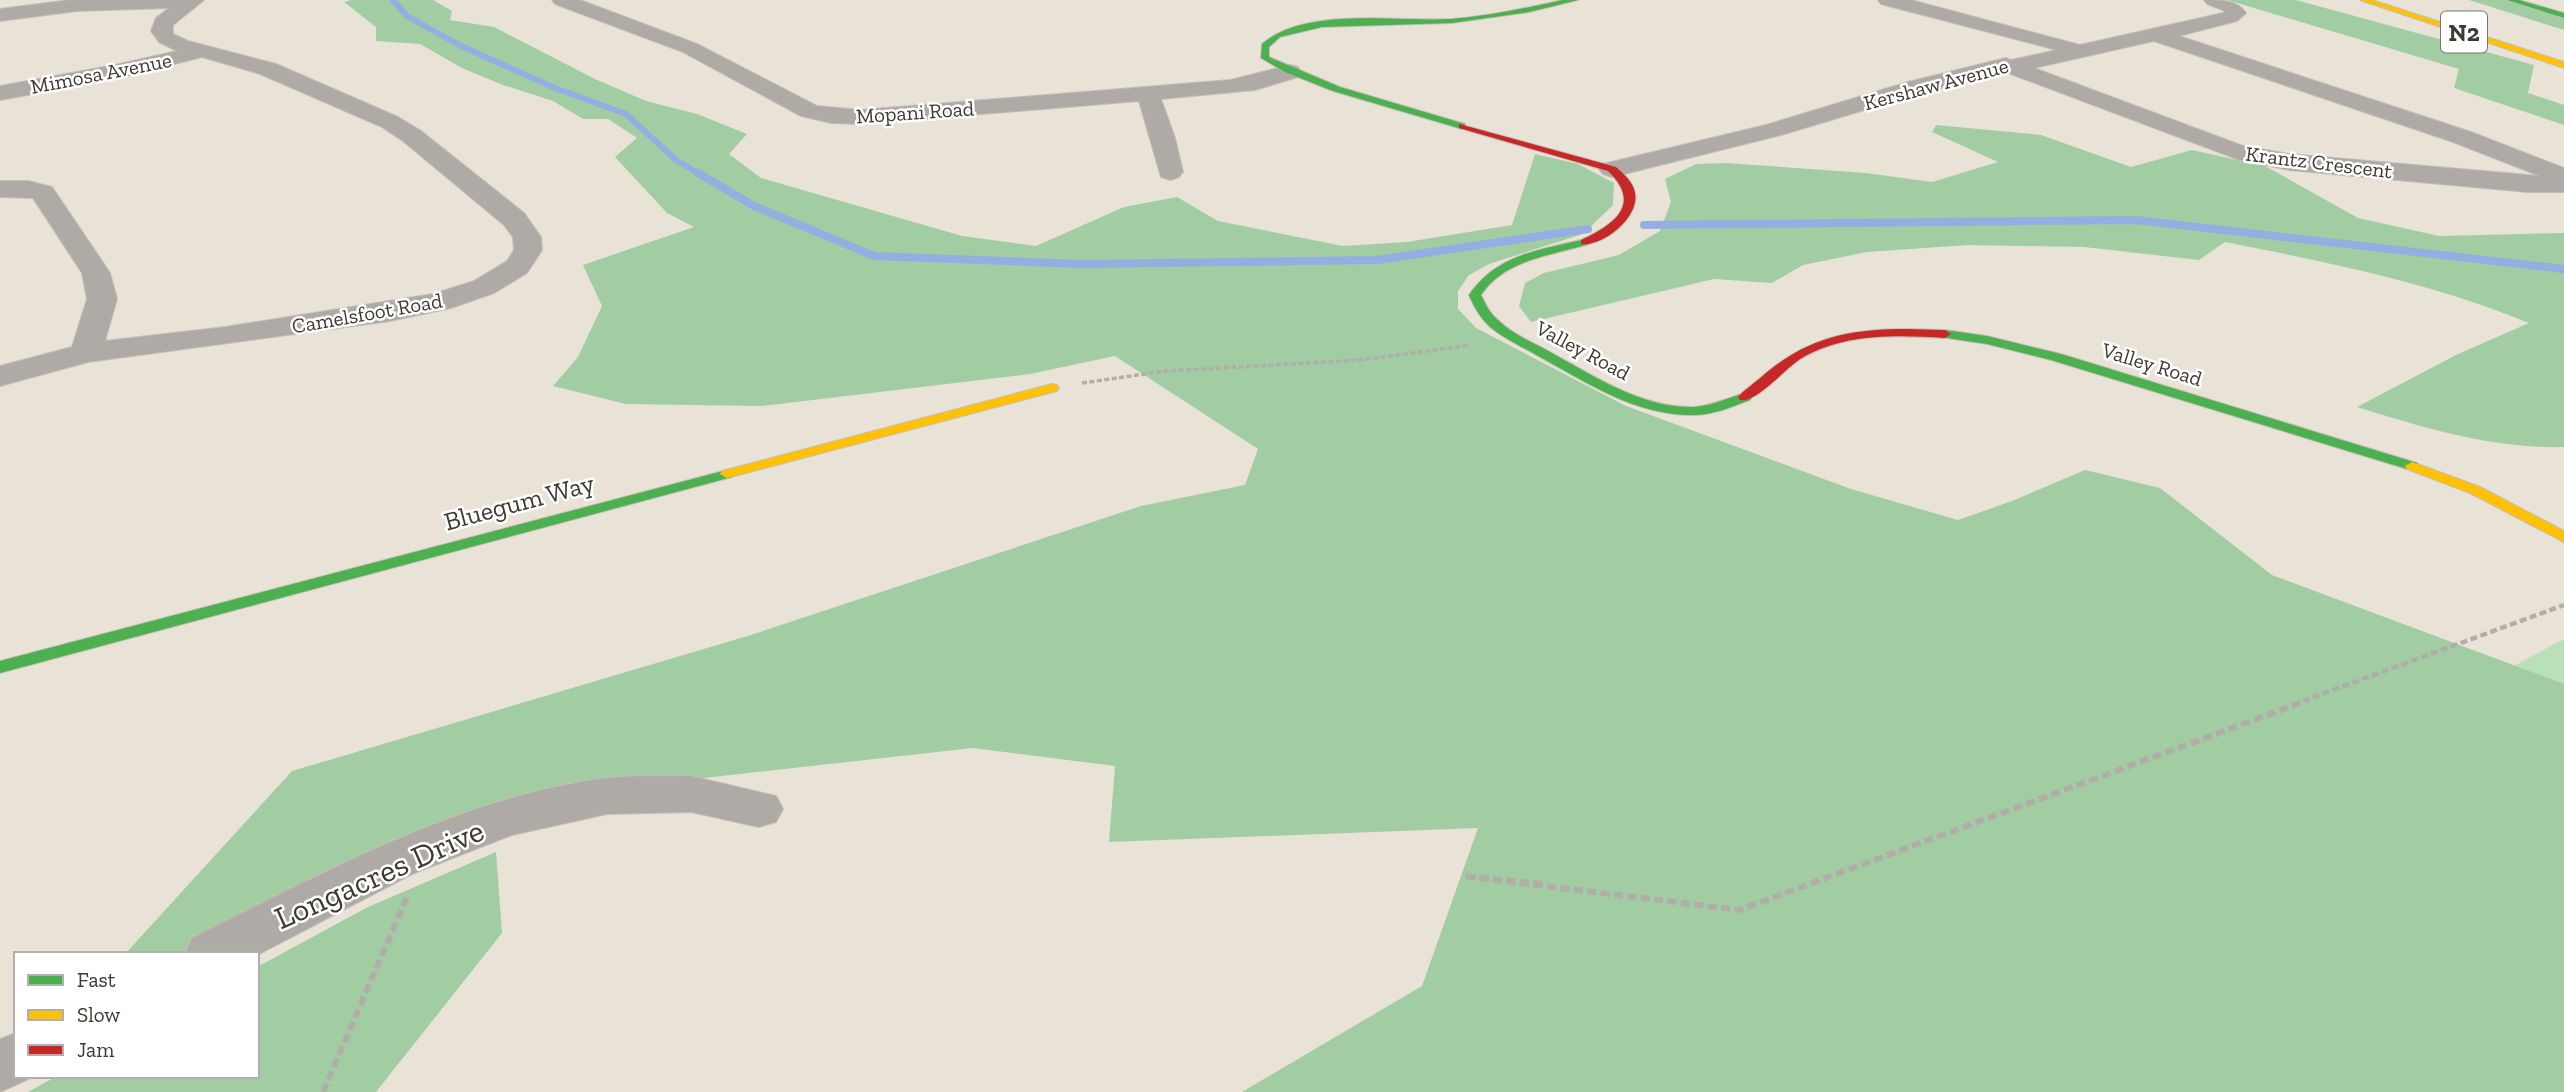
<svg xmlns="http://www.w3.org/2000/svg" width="2564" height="1092" viewBox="0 0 2564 1092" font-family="'Zilla Slab',serif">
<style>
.green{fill:#bae0b9}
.forest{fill:#a2cda3}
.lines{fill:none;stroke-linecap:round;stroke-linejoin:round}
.stream-far1{stroke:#94aee2;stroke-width:6}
.stream{stroke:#94aee2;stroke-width:8}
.street-casing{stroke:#c5bfb7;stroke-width:2}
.fast-casing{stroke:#c5bfb7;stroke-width:2}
.slow-casing{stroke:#c5bfb7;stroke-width:2}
.jam-casing{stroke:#c5bfb7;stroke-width:2}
.path-far2{stroke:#b1ada8;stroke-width:3.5;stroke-dasharray:5 2.5;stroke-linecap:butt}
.path-far1{stroke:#b1ada8;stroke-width:4.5;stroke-dasharray:7 3.5;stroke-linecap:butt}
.path{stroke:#b1ada8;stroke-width:6;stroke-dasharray:9 4.5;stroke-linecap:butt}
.street{fill:#aeaaa6;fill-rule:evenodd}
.fast{fill:#4caf50;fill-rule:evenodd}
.slow{fill:#ffc107;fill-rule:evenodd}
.jam{fill:#c62828;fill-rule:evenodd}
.labels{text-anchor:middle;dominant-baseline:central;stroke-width:5;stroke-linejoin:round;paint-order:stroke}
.far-street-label{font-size:21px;fill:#3e3931;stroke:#fff}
.shield{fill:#fff;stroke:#78746f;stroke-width:2}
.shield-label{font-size:24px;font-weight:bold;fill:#3e3931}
.street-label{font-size:26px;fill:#3e3931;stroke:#fff}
.near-street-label{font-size:32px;fill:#3e3931;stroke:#fff}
</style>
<rect width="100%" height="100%" fill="#e9e2d7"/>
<!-- green -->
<polygon class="green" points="2564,639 2564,684 2512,667"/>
<!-- forest -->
<g class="forest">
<polygon points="351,0 433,0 452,11 450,20 494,27 595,79 646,101 697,114 747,134 729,154 761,178 962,236 1036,246 1124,207 1177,197 1218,221 1343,246 1407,242 1512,225 1535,154 1578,164 1614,183 1613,205 1583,234 1489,264 1469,275 1458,291 1458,309 1476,328 1626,406 1851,489 1958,520 2012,501 2085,470 2160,488 2272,575 2564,684 2564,1092 1242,1092 1422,986 1478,828 1109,842 1115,766 973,748 677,781 309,888 178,954 125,954 292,771 751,635 1141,506 1245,485 1258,449 1115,356 1030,374 761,406 626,404 553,386 578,357 602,306 583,265 694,227 667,213 615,157 637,138 608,119 583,119 553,101 503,85 462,68 420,44 376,41 376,27 344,2"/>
<polygon points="2227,0 2296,0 2534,65 2528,93 2564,105 2564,125 2454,88 2459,69"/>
<polygon points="2469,0 2505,0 2564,18 2564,30"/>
<path d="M 1936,125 L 2041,135 L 2131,167 L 2192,150 L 2265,166 L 2358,218 L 2439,236 L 2564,233 L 2564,447 C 2493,449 2425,428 2357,407 L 2456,355 L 2529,323 C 2433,283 2327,262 2225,242 L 2199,260 L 2084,247 L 1968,245 L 1867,252 L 1803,265 L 1772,283 L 1714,279 L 1531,322 L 1519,306 L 1525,283 L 1544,273 L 1619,255 L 1660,231 L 1671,202 L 1665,179 L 1696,164 L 1726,163 L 1866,173 L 1932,182 L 1998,162 L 1932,132 Z"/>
<polygon points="496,852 502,933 376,1092 28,1092 57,1076 257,1076 257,967 368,907"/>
</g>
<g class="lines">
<!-- stream-far1 -->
<polyline class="stream-far1" points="393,0 407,16 459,45 555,88 626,114 676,160 701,175"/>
<!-- stream -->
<g class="stream">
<polyline points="698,173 754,206 874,256 1081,264 1377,260 1588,229"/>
<polyline points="1644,225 2136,220 2564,269"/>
</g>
<!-- street casing -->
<g class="street-casing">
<g id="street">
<polygon points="70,0 204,0 173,25 173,34 188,41 276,64 398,117 421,131 524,213 541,237 542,250 527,273 494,293 451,308 390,321 88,362 0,386 0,366 72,347 87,299 82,273 33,198 0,197 0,181 28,181 52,187 110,273 117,299 105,341 225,327 433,294 474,281 507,261 514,250 513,237 504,225 403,141 382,127 260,74 202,57 115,79 0,100 0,86 115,65 177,51 159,42 151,31 156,18 169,8 77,11 0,21 0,9"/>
<polygon points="552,0 580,0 697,44 817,106 861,110 1230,80 1290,65 1298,67 1301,72 1298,77 1255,90 1161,99 1175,138 1183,172 1179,177 1170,180 1161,177 1139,101 861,124 831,123 801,116 683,52 555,4"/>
<path d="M 1878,0 L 1911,0 L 2080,45 L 2223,13 L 2225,11 L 2207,4 L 2204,0 C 2220,0 2238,0 2246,13 L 2237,21 L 2179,36 L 2471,132 L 2564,168 L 2564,192 L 2527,192 L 2289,170 L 2237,159 L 2008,73 L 1921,93 L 1781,135 L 1612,177 L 1603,174 L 1599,169 L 1603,164 L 1766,125 L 1908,82 L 2006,58 L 2011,60 L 2057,50 L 1881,4 ZM 2154,41 L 2453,142 L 2540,176 L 2289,154 L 2243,146 L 2034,68 Z"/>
<path d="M 691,776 L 776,796 L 783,809 L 776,822 L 759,827 L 691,812 L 607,814 L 512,835 L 412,874 L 257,955 L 185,954 L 192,938 C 324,873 457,798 606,778 C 634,775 663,777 691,776 Z"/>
<polygon points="16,1033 16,1076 35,1076 0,1092 0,1039"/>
</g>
</g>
<!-- fast casing -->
<g class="fast-casing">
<g id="fast">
<path d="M 1563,0 L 1578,0 L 1529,12 L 1452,23 L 1322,27 L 1280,37 L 1269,47 L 1269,57 L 1340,87 L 1465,124 L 1465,128 L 1462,129 L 1333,91 L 1285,72 L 1261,58 L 1262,44 C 1306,6 1396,22 1451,19 C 1489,16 1526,8 1563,0 Z"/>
<polygon points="2507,0 2519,0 2564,13 2564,18"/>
<path d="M 1585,239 L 1589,240 L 1589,244 C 1550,256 1505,259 1481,295 C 1486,305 1490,314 1499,321 C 1514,335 1532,342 1550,352 C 1594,376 1641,408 1693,407 C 1712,406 1727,398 1745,393 L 1750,394 L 1752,397 L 1750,400 C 1731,407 1714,415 1693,415 C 1637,416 1587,383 1540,357 C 1523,347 1504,339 1489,326 C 1480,317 1474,307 1469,295 C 1497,254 1540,250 1585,239 Z"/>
<polygon points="1945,330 1987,336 2061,354 2417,463 2419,466 2417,469 2407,469 2051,360 1987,344 1940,337 1940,331"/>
<polygon points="727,470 734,474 732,477 0,673 0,661"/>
</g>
</g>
<!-- slow casing -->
<g class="slow-casing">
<g id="slow">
<polygon points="2360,0 2372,0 2564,62 2564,68"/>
<polygon points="1052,384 1057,385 1059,388 1057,391 727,478 720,474 722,471"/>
<polygon points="2412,462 2480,487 2564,531 2564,542 2470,493 2407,469 2405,466"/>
</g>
</g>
<!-- jam casing -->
<g class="jam-casing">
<g id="jam">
<path d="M 1459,124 L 1616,167 C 1624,174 1633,182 1635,193 C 1640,217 1603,247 1581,244 L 1581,240 C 1614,225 1643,204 1608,171 L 1459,128 Z"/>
<path d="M 1907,329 L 1945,330 L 1951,334 L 1945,338 C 1896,335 1845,333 1802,358 C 1786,367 1757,403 1740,400 L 1738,397 C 1744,390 1752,385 1759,379 C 1805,338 1847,329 1907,329 Z"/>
</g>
</g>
<!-- path-far2 -->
<polyline class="path-far2" points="1082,383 1166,371 1361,360 1470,345"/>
<!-- path-far1 -->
<polyline class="path-far1" points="2303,701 2564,605"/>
<!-- path -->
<g class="path">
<polyline points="1542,884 1464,876 1739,910 2308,700"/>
<polyline points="323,1092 407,897"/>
</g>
<!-- street -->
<use href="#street" class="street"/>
<!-- fast -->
<use href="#fast" class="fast"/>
<!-- slow -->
<use href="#slow" class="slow"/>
<!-- jam -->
<use href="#jam" class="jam"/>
</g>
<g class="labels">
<!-- far-street labels -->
<g class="far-street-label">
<text transform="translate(101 73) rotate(-11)">Mimosa Avenue</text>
<text transform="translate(1936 84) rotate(-15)">Kershaw Avenue</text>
<text transform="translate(915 112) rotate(-4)">Mopani Road</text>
<text transform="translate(2319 162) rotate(7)">Krantz Crescent</text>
<text transform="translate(367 313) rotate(-10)">Camelsfoot Road</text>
<text transform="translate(1583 350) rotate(28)">Valley Road</text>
<text transform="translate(2152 364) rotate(17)">Valley Road</text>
</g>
<!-- shield labels -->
<rect class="shield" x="2441" y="11.5" width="46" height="41" rx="5"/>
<g class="shield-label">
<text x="2464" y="32">N2</text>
</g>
<!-- street labels -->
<g class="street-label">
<text transform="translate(519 502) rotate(-15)">Bluegum Way</text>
</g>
<!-- near-street labels -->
<g class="near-street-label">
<text transform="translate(379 874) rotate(-24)">Longacres Drive</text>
</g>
</g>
<!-- legend -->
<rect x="14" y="952" width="245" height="126" fill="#ffffff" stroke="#b2b0ad" stroke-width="2"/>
<rect x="28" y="975" width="35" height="10" fill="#4caf50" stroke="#b2b0ad" stroke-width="2"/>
<text x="77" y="987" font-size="21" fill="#3e3931">Fast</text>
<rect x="28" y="1010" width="35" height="10" fill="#ffc107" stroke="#b2b0ad" stroke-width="2"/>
<text x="77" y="1022" font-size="21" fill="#3e3931">Slow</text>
<rect x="28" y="1045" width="35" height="10" fill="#c62828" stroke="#b2b0ad" stroke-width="2"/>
<text x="77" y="1057" font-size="21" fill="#3e3931">Jam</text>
</svg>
